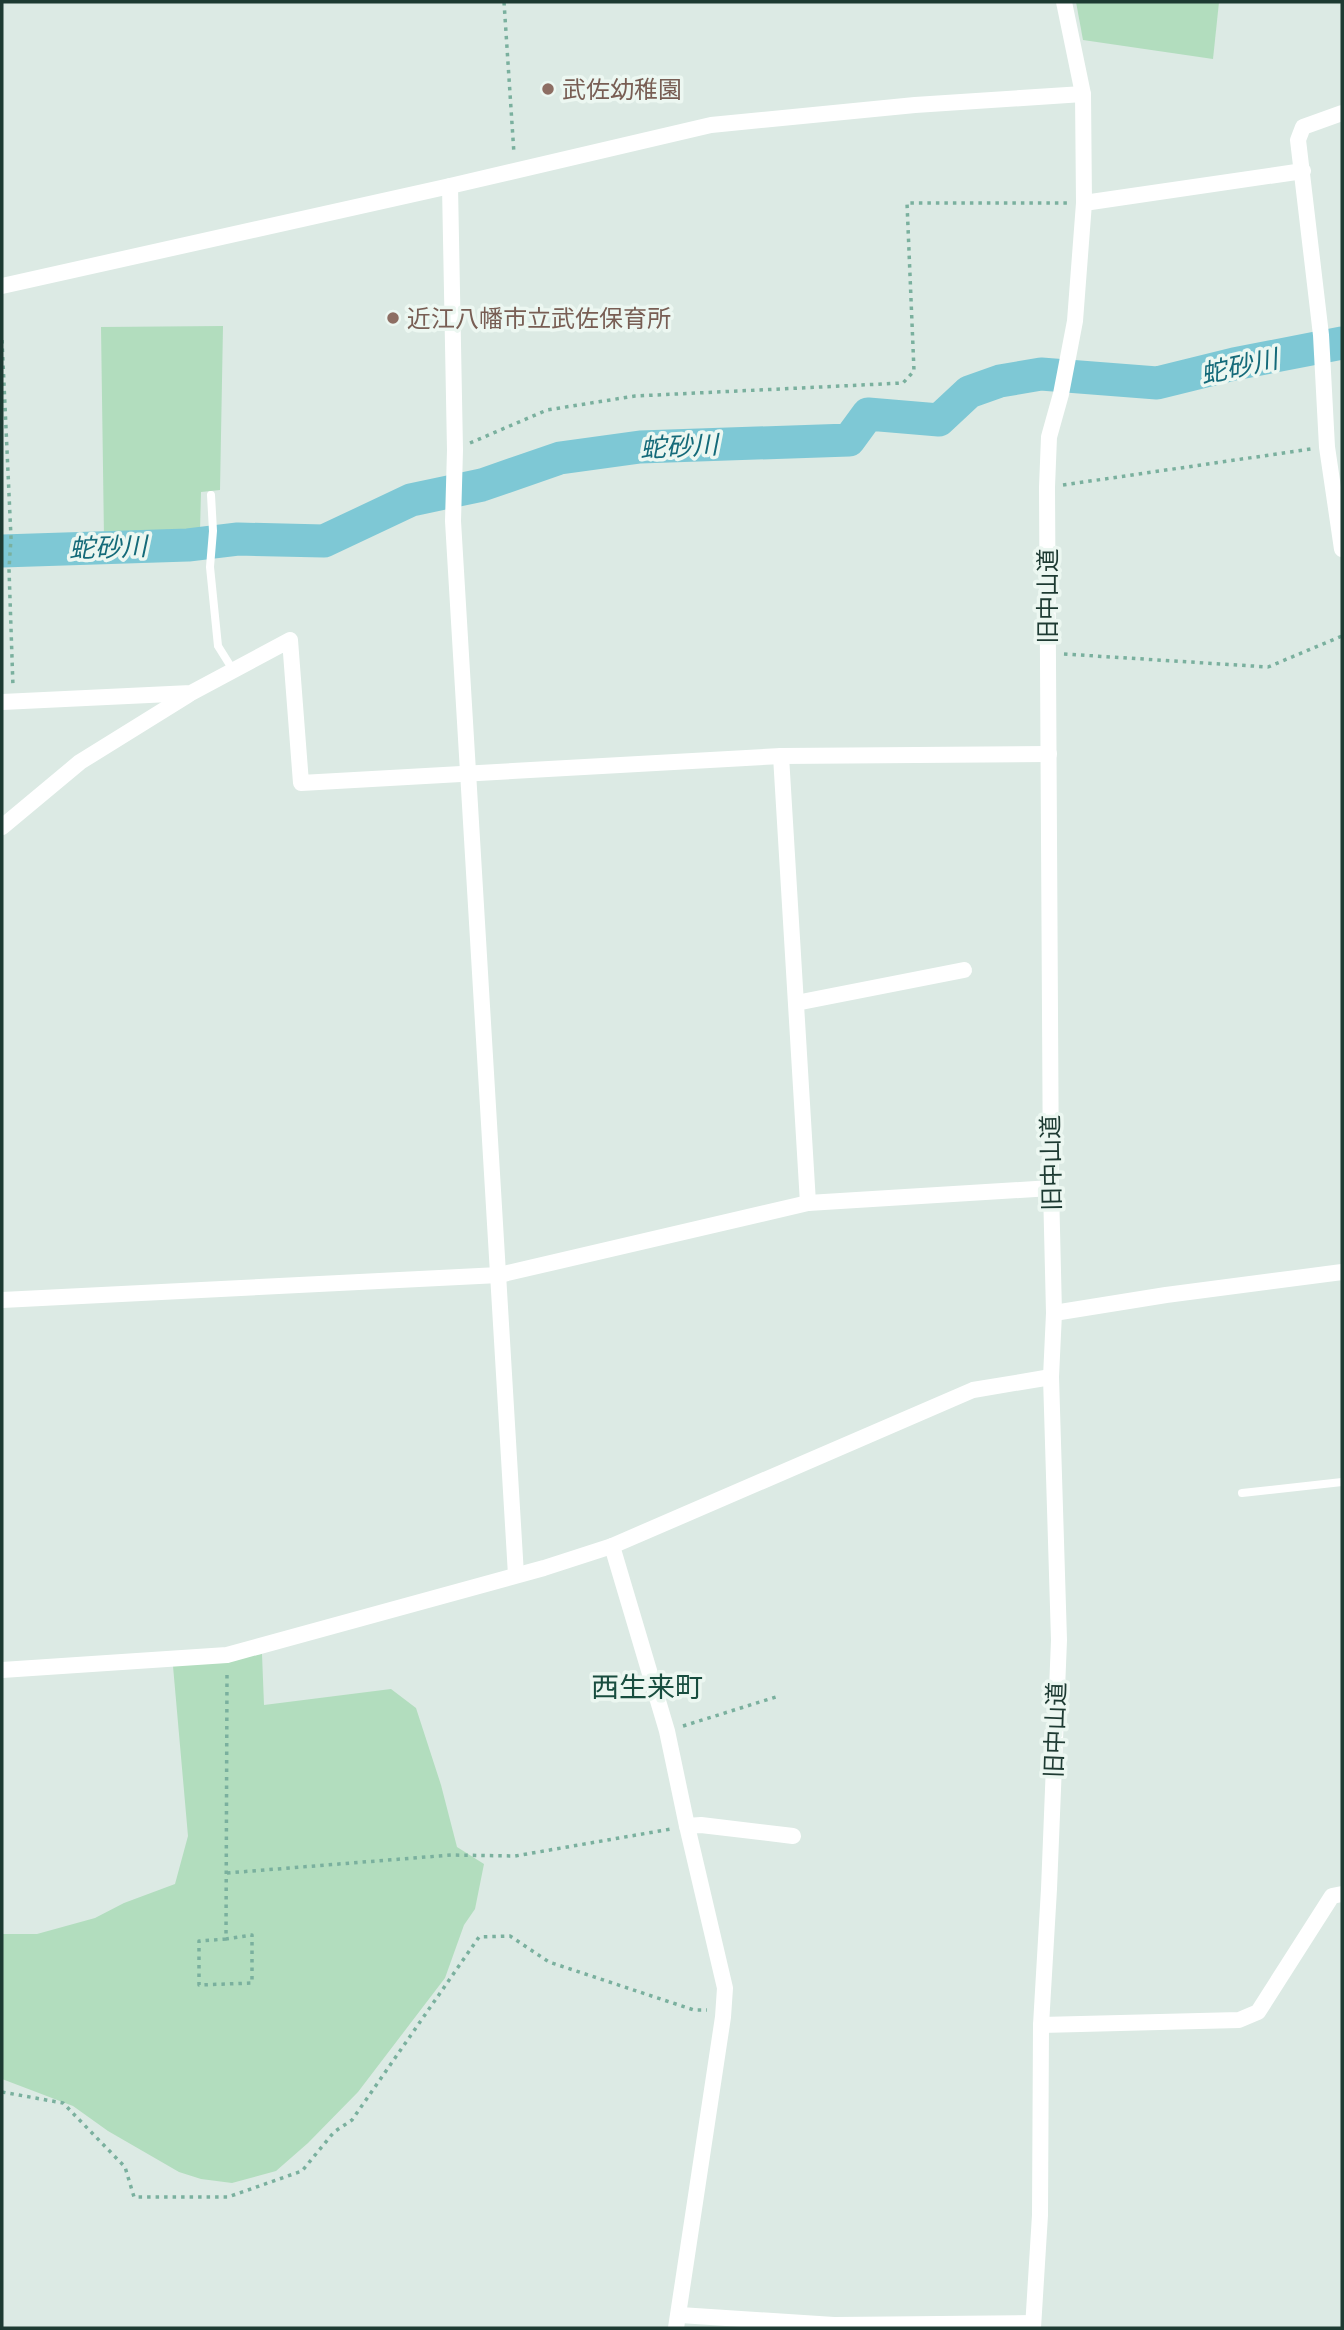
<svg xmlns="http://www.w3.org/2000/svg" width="1344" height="2330" viewBox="0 0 1344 2330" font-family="Inter,'Noto Sans JP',sans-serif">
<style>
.green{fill:#b2ddbe}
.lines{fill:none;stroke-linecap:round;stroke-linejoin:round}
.river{stroke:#7ec8d5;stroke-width:33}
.path{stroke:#7ab09e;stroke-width:3.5;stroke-dasharray:3.5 5;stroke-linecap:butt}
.service{stroke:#fff;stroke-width:8}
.minor{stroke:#fff;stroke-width:16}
.education-dot{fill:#8d6e63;stroke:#ecf7f1;stroke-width:2.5}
.labels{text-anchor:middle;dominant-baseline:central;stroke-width:7;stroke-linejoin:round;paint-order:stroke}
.education-label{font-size:24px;fill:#785e54;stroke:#ecf7f1;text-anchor:start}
.street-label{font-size:24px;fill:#1d3a32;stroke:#ecf7f1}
.water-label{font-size:26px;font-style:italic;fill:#146a79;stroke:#ecf7f1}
.quarter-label{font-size:28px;fill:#184d3f;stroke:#ecf7f1}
</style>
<rect width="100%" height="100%" fill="#dceae4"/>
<!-- green -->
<g class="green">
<polygon points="1076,2 1219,2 1213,59 1083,40"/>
<polygon points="223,326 220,490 201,492 200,532 104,538 101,327"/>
<polygon points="262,1654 264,1705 391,1689 416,1708 441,1785 457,1847 484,1864 475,1909 464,1925 445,1978 358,2092 308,2143 276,2171 232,2183 201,2179 179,2172 108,2131 73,2106 2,2079 2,1934 37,1934 95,1918 124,1903 175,1884 188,1836 173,1666"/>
</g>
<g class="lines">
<!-- river -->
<polyline class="river" points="2,551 188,545 238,539 324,541 411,500 482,485 560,458 640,447 849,440 868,414 939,420 969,392 1000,381 1041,374 1157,383 1234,364 1342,343"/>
<!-- path -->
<g class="path">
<polyline points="504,2 514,154"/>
<polyline points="2,340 11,538 9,569 13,687"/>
<polyline points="470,443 547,410 635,396 903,383 914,371 907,203 1068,203"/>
<polyline points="1063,485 1311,449"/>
<polyline points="1064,654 1268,667 1342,636"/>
<polyline points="683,1726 779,1696"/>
<polyline points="227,1873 451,1855 515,1856 671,1829"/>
<polyline points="226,1939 199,1941 199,1985 252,1983 252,1935 226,1939 227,1671"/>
<polyline points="2,2092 63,2103 125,2167 134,2197 228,2197 302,2171 334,2132 352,2120 479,1937 510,1936 549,1962 694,2010 707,2010"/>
</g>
<!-- service -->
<g class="service">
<polyline points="211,495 213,531 210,567 218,646 233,670"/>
<polyline points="1242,1493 1342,1482"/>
</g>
<!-- minor -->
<g class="minor">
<polyline points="1342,113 1303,127 1298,140 1321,335 1327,447 1342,549"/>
<polyline points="450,186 455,450 453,521 516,1575"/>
<polyline points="1084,203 1303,171"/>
<polyline points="2,286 450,186 711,125 915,105 1083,94"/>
<polyline points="2,702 191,693 290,640 301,783 781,756 1049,754"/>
<polyline points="781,756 808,1203"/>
<polyline points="2,827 80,762 188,695"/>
<polyline points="796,1003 964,970"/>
<polyline points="2,1300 499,1275 808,1203 1051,1188"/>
<polyline points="1054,1313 1166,1295 1342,1272"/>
<polyline points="612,1546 667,1731 687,1826 725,1988 723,2017 676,2328"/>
<polyline points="2,1670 227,1655 544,1568 612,1546 973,1390 1051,1377"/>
<polyline points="687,1826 701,1825 793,1836"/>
<polyline points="1041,2025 1239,2020 1258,2012 1332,1896 1342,1894"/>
<polyline points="680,2315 834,2325 834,2328"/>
<polyline points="834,2325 1033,2323"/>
<polyline points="1033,2328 1040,2215 1041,2025 1049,1889 1059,1640 1051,1377 1054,1313 1051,1188 1047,487 1049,437 1061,394 1075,321 1084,203 1083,94 1064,2"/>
</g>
</g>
<!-- markers -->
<g class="education-dot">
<circle cx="548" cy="89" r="7"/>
<circle cx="393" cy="318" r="7"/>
</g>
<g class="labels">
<!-- education labels -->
<g class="education-label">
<text x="562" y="89">武佐幼稚園</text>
<text x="407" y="318">近江八幡市立武佐保育所</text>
</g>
<!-- street labels -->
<g class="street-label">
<text transform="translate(1047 596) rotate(-90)">旧中山道</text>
<text transform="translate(1051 1163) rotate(-91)">旧中山道</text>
<text transform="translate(1055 1730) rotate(-88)">旧中山道</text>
</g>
<!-- water labels -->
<g class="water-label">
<text transform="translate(1239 366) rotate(-12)">蛇砂川</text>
<text transform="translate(679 446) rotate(-3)">蛇砂川</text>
<text transform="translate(108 547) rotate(-2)">蛇砂川</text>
</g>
<!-- quarter labels -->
<g class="quarter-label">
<text x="647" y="1687">西生来町</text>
</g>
</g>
<!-- border -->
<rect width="1344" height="2330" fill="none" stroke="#1d3a32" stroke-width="7"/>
</svg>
